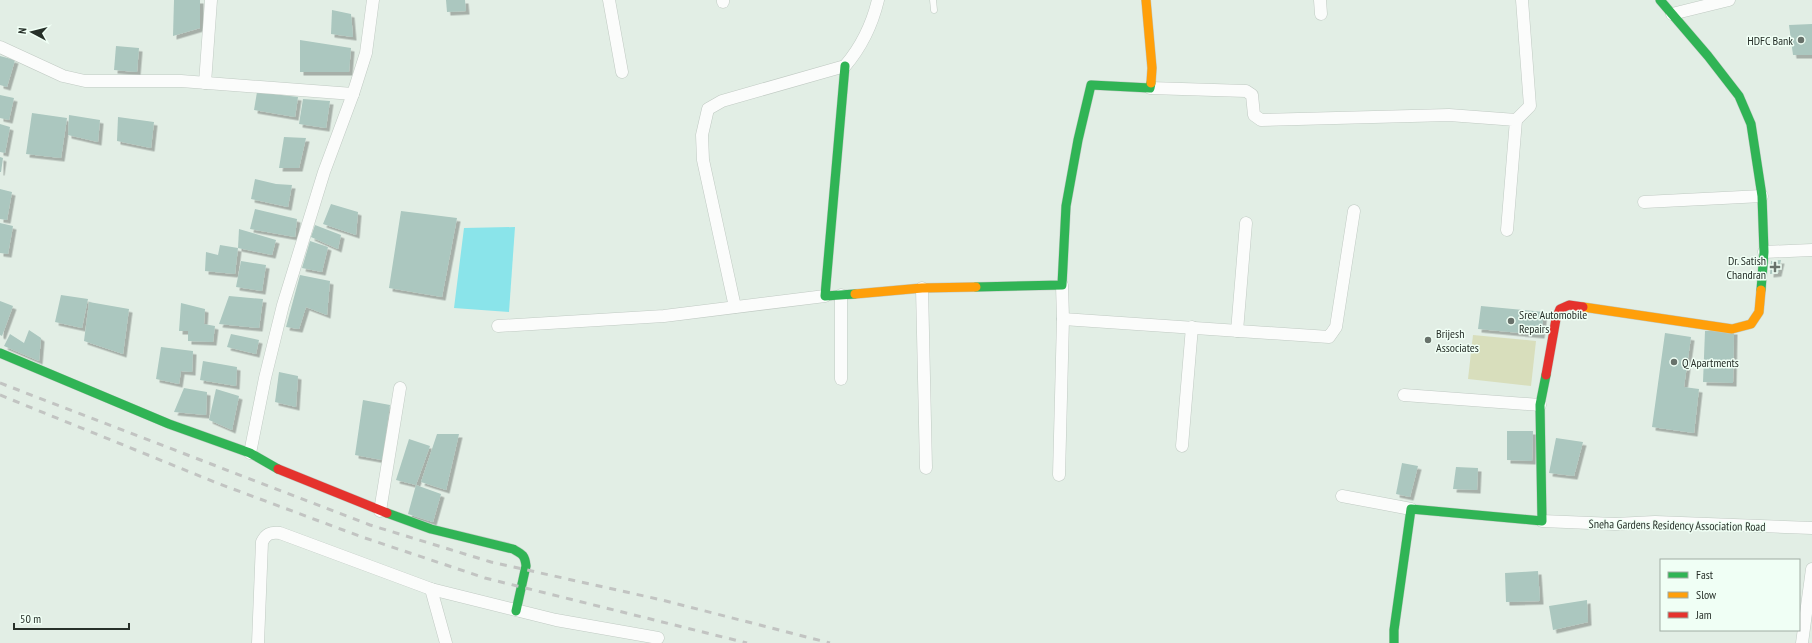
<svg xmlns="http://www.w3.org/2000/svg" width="1812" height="643" viewBox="0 0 1812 643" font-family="'PT Sans Narrow',sans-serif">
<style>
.green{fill:#d8debc}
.water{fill:#8ae4ea}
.building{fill:#abc7bf;filter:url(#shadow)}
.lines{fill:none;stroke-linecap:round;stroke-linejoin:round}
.lane-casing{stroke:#c0cac3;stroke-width:7}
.street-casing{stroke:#c0cac3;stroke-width:13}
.fast-casing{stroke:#c0cac3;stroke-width:10}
.slow-casing{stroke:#c0cac3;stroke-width:10}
.jam-casing{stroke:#c0cac3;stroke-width:10}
.lane{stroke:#fbfcfb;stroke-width:6}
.street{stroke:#fbfcfb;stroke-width:12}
.fast{stroke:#30b455;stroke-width:9}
.slow{stroke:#ff9f0a;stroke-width:9}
.jam{stroke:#e5322d;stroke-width:9}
.rail{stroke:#c2c4c2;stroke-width:3;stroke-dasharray:7 7;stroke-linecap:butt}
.poi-dot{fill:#68726b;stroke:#f0fff5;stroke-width:1.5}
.labels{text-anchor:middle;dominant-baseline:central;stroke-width:3;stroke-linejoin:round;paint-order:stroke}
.poi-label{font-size:12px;fill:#273029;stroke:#f0fff5;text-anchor:start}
.street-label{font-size:12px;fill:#273029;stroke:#f0fff5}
</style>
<defs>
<filter id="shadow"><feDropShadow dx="3.5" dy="3.5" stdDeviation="0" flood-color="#0004"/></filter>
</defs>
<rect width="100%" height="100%" fill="#e2eee5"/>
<!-- green -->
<polygon class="green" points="1473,335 1536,341 1531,386 1468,379"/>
<!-- water -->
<polygon class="water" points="515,227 509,312 454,308 464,228"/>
<!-- building -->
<g class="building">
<polygon points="174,0 200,0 200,28 173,36"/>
<polygon points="446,0 465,0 466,11 447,12"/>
<polygon points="332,10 351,14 353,37 331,34"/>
<polygon points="1812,24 1812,55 1793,55 1789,25"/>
<polygon points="300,40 351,48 349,72 300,72"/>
<polygon points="116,46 139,48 137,72 114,70"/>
<polygon points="0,56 15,60 7,87 0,85"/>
<polygon points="257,92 298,97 295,117 254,110"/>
<polygon points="0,95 14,98 9,120 0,118"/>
<polygon points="303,99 330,101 326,128 299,124"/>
<polygon points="32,113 67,118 61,158 26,154"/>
<polygon points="69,115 100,120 98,142 68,135"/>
<polygon points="118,117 154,122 151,148 117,141"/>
<polygon points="0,124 10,127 5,153 0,152"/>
<polygon points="284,137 306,138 299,168 279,168"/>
<polygon points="0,157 3,158 1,172 0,172"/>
<polygon points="255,179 276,184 292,185 288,207 251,199"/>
<polygon points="0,189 12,192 7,220 0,219"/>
<polygon points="331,204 358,212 356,235 323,224"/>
<polygon points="255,209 297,219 295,237 250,229"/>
<polygon points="401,211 457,218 442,297 389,288"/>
<polygon points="0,223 13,226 8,254 0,253"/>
<polygon points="315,225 341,235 338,249 311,237"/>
<polygon points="239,229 276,240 272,255 238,248"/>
<polygon points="310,241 328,247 322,272 302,268"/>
<polygon points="220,245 238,248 235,274 205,271 206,252 218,255"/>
<polygon points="1781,260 1778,273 1770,274 1771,261"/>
<polygon points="241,261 266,265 262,291 236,287"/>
<polygon points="300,275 330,281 327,315 306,307 299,329 286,327"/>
<polygon points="61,295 88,299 82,328 55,322"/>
<polygon points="229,296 263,299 259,328 219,324"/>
<polygon points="0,301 13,306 2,336 0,335"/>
<polygon points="89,302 129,309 123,354 84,341"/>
<polygon points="181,303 205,309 204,324 215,326 213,342 188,341 188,331 179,331"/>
<polygon points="1481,306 1544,312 1541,335 1478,329"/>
<polygon points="29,330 41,338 39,361 4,346 10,334 24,343"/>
<polygon points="1705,331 1734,331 1733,383 1703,382"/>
<polygon points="1665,333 1691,337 1684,387 1699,389 1694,433 1652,427"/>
<polygon points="231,334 259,340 256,354 227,347"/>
<polygon points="161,347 193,351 192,372 181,371 179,384 156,379"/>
<polygon points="203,361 237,367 236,386 200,380"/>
<polygon points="279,372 298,376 296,407 275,402"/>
<polygon points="184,388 207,392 206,415 174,412"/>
<polygon points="216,389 239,396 232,430 209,420"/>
<polygon points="363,400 390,405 382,460 355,455"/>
<polygon points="1507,431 1533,431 1532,461 1507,460"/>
<polygon points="437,434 459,434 446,490 421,482"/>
<polygon points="1556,438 1583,442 1574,476 1549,473"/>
<polygon points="409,439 430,446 416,485 396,480"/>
<polygon points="1402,463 1418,466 1410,497 1396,494"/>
<polygon points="1456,467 1478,468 1477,490 1453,489"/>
<polygon points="416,485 441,494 433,522 408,514"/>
<polygon points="1538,571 1540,601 1506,602 1505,573"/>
<polygon points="1587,600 1588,622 1553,630 1549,606"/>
</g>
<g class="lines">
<!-- lane casing -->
<g class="lane-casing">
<polyline id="lane" points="933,0 934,10"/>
</g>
<!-- street casing -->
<g class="street-casing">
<g id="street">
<polyline points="609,0 622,72"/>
<polyline points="1320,0 1321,14"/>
<polyline points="723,2 723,0"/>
<polyline points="1672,14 1729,0"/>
<polyline points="0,47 63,76 85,81 181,81 353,94"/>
<polyline points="205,83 211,0"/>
<polyline points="1150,88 1246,91 1252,95 1254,115 1261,120 1449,115 1516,120 1507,230"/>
<polyline points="1516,120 1530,106 1522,0"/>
<polyline points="1644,202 1762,196"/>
<polyline points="1764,252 1812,250"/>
<polyline points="922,288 926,468"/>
<polyline points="841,295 841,379"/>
<path d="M 735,307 L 703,160 L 702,135 L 708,109 L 722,101 L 845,66 C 862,46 872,25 878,0"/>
<polyline points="1063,319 1329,337 1336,327 1354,211"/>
<polyline points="498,326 664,316 825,296"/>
<polyline points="1237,331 1246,223"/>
<polyline points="1404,395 1540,405"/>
<polyline points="1182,446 1192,327"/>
<polyline points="250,453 265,378 283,305 324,172 353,94 366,53 373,0"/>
<polyline points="1059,475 1063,319 1062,285"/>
<polyline points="1342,496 1411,509"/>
<polyline points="380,511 400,388"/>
<polyline points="1542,521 1615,524 1655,522 1812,528"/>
<path d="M 258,643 L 262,542 C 266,534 270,532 280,533 L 431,589"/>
<polyline points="446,643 431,589 556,620 658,638"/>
<polyline points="1802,643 1812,569"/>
</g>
</g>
<!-- fast casing -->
<g class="fast-casing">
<g id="fast">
<polyline points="1660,0 1708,56 1739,96 1751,124 1762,196 1764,252 1761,290"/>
<polyline points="845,66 825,296 855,294"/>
<polyline points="976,287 1062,285 1066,206 1078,140 1091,85 1150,88 1151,83"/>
<polyline points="0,353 169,424 250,453 278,469"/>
<path d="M 387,513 L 431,529 L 513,549 C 522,554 525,555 526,566 L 516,611"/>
<polyline points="1394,643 1394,630 1411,509 1542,521 1540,405 1546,375"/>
</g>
</g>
<!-- slow casing -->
<g class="slow-casing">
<g id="slow">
<polyline points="1146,0 1152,68 1151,83"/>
<polyline points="855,294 922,288 976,287"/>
<polyline points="1583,307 1732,329 1751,324 1759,312 1761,290"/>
</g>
</g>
<!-- jam casing -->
<g class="jam-casing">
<g id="jam">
<polyline points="1546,375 1556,319 1560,309 1569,305 1583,307"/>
<polyline points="278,469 387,513"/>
</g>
</g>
<!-- lane -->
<use href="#lane" class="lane"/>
<!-- street -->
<use href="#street" class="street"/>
<!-- fast -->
<use href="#fast" class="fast"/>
<!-- slow -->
<use href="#slow" class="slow"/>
<!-- jam -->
<use href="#jam" class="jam"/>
<!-- rail -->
<g class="rail">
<polyline points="0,383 370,525 491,562 662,600 830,643"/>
<polyline points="0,395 217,483 362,537 485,578 747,643"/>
</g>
</g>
<!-- markers -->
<g class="poi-dot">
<circle cx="1801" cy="40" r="4"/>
<path d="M1773 261h4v4h4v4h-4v4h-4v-4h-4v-4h4z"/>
<circle cx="1511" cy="321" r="4"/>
<circle cx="1428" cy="340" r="4"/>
<circle cx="1674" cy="362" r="4"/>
</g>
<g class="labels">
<!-- poi labels -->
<g class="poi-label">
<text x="1793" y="40" text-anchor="end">HDFC Bank</text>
<text x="1766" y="260" text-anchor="end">Dr. Satish<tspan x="1766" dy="14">Chandran</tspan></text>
<text x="1519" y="314">Sree Automobile<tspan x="1519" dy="14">Repairs</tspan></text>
<text x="1436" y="333">Brijesh<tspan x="1436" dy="14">Associates</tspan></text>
<text x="1682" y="362">Q Apartments</text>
</g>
<!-- street labels -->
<g class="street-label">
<text transform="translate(1677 525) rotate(1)">Sneha Gardens Residency Association Road</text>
</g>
</g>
<!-- legend -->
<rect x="1660" y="559" width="140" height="72" fill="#f0fff5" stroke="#a0aca3"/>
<rect x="1668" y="572" width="20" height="6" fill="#30b455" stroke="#a0aca3"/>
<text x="1696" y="579" font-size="12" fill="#273029">Fast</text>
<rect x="1668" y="592" width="20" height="6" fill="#ff9f0a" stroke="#a0aca3"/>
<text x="1696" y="599" font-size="12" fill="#273029">Slow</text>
<rect x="1668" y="612" width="20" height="6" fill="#e5322d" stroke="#a0aca3"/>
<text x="1696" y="619" font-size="12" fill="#273029">Jam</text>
<!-- north arrow -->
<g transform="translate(32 32) rotate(277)" stroke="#f0fff5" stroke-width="3" paint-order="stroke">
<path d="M0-3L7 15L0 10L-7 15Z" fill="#273029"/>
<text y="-6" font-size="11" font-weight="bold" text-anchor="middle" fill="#273029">N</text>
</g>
<!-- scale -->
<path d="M14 623v6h115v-6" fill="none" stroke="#273029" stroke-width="2"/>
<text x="20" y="623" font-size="12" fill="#273029" stroke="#f0fff5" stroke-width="3" paint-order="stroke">50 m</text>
</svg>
